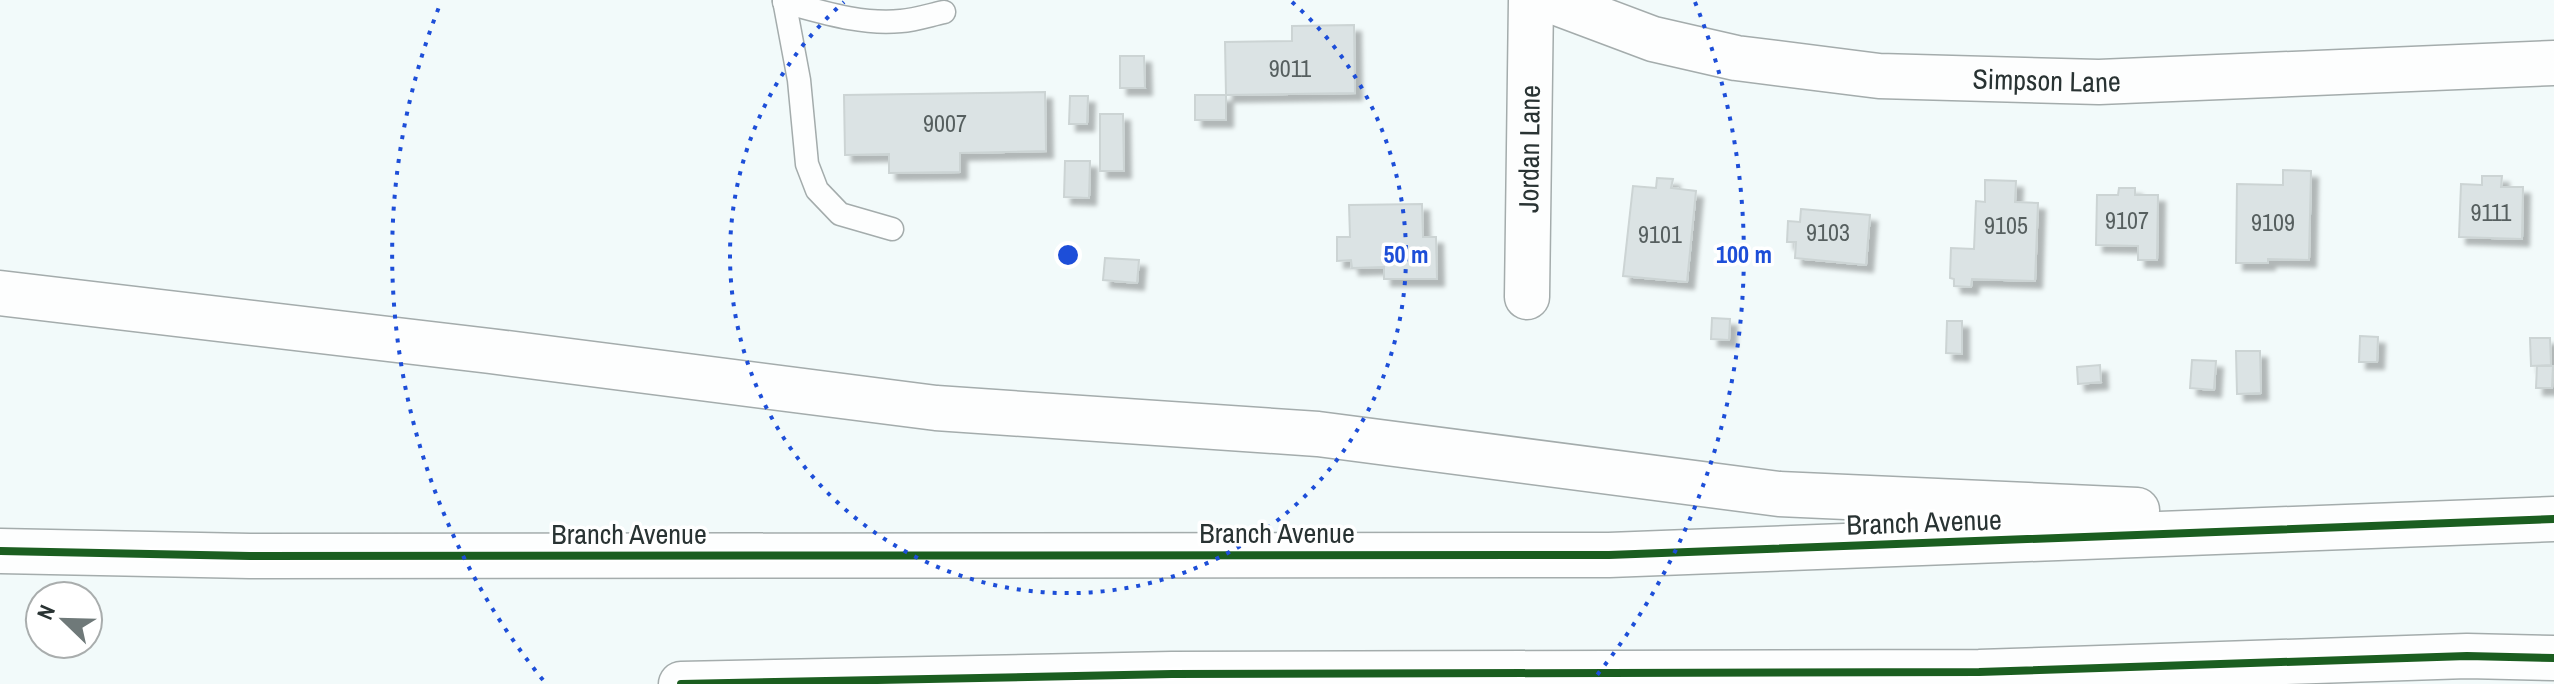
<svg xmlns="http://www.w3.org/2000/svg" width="2554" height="684" viewBox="0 0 2554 684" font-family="'Archivo Narrow',sans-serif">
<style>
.building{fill:#dbe3e4;stroke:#ccd4d4;stroke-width:2;filter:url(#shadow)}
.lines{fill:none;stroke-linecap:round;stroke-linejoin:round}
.lane-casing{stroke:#a4acac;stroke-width:25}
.street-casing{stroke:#a4acac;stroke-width:47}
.highway-casing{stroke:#a4acac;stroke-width:47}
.lane{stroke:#fdfefe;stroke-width:22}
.street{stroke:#fdfefe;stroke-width:44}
.highway{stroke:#fdfefe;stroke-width:44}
.cycleway-casing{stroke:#fff;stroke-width:13}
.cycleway{stroke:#1b5e20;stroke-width:8}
.ring{fill:none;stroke:#1d4ed8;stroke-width:4;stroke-dasharray:4 8}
.labels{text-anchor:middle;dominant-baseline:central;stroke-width:7;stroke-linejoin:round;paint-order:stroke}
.number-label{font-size:24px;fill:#565f5f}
.street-label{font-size:28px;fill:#293333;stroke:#fff}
.centre{fill:#1d4ed8;stroke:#fff;stroke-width:4}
.ring-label{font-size:24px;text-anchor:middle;font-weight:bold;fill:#1d4ed8;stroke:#fff;stroke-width:7;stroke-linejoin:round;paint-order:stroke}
</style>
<defs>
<filter id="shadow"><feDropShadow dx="7" dy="7" stdDeviation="2" flood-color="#0004"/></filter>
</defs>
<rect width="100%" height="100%" fill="#f2fafa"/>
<!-- building -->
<g class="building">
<polygon points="1354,25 1355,93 1226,95 1225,42 1292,41 1292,26"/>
<polygon points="1120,56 1144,56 1145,88 1120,88"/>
<polygon points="1045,92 1046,151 960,153 960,172 889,173 889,154 845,155 844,95"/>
<rect x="1195" y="95" width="31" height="25"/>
<polygon points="1070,96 1088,96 1087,124 1069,124"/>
<polygon points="1100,114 1123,114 1124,171 1100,171"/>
<polygon points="1065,161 1090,161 1089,198 1064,197"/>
<polygon points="2283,170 2311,171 2309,260 2268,259 2268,263 2236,263 2237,184 2283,185"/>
<polygon points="2482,176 2502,176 2501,187 2523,187 2522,239 2459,237 2461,184 2482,185"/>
<polygon points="1657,178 1673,179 1671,188 1696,191 1687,282 1623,276 1633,186 1656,188"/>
<polygon points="1985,180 2016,181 2015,202 2038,203 2035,281 1972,279 1971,287 1954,286 1954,279 1950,278 1951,248 1974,249 1976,201 1985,202"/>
<polygon points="2119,188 2135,188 2135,195 2158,195 2157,260 2138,260 2138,246 2096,245 2097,195 2118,195"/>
<polygon points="1422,204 1423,237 1436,237 1437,279 1384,279 1384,267 1352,268 1351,260 1337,261 1337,237 1350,237 1349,205"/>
<polygon points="1801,209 1870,215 1866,265 1795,258 1796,242 1787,242 1788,221 1800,222"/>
<polygon points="1105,258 1139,260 1137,283 1103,280"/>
<polygon points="1712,318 1730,319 1729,340 1711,339"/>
<polygon points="1947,321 1962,321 1962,354 1946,353"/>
<polygon points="2360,336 2378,337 2377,362 2359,362"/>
<polygon points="2530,338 2550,338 2551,365 2531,366"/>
<polygon points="2236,351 2260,351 2261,393 2237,394"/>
<polygon points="2192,360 2216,361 2214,390 2190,388"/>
<polygon points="2100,365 2101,382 2078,384 2077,367"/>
<polygon points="2537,366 2553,366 2552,388 2536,388"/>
</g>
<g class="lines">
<!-- lane casing -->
<g class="lane-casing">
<g id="lane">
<polyline points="784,0 799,80 807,164 817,190 840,214 892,229"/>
<path d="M 784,2 C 822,12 861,25 901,21 C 915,20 930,15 944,12"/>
</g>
</g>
<!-- street casing -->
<g class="street-casing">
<g id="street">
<path id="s1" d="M 1549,0 L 1653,39 L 1736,58 L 1879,76 L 2099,82 L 2554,63"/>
<path id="s2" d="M 1527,297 L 1531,0"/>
</g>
</g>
<!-- highway casing -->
<g class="highway-casing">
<g id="highway">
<polyline points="0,293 490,351 936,408 1318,434 1779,494 2137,510"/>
<polyline points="0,551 250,556 1609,555 2554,519"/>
<polyline points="681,684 1172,674 1979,672 2467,656 2554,658"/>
</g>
</g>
<!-- lane -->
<use href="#lane" class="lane"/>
<!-- street -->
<use href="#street" class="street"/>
<!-- highway -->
<use href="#highway" class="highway"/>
<!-- cycleway casing -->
<g class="cycleway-casing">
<g id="cycleway">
<polyline points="0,551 250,556 1609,555 2554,519"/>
<polyline points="681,684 1172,674 1979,672 2467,656 2554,658"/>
</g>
</g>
<!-- cycleway -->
<use href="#cycleway" class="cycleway"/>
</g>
<!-- distance rings -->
<g class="ring">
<path d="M1292 2A338 338 0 1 1 844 2"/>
<path d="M543 680A676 676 0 0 1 441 2M1695 2A676 676 0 0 1 1593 680"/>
</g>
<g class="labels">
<!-- number labels -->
<g class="number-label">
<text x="1290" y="68">9011</text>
<text x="945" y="123">9007</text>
<text x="2491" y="212">9111</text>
<text x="2127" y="220">9107</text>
<text x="2273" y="222">9109</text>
<text x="2006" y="225">9105</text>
<text x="1828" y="232">9103</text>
<text x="1660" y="234">9101</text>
</g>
<!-- street labels -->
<g class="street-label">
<text stroke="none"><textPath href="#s1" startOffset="508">Simpson Lane</textPath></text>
<text stroke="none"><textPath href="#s2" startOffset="148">Jordan Lane</textPath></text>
<text transform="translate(1924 522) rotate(-2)">Branch Avenue</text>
<text x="1277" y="533">Branch Avenue</text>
<text x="629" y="534">Branch Avenue</text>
</g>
</g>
<circle cx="1068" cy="255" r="12" class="centre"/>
<g class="ring-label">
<text x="1406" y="263">50 m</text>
<text x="1744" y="263">100 m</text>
</g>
<!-- north arrow -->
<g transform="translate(64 620) rotate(293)"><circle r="38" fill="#ffffff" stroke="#a9adad" stroke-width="2"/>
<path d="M0-6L14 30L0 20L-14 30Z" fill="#6f7979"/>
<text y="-12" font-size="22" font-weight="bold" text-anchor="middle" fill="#293333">N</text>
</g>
</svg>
